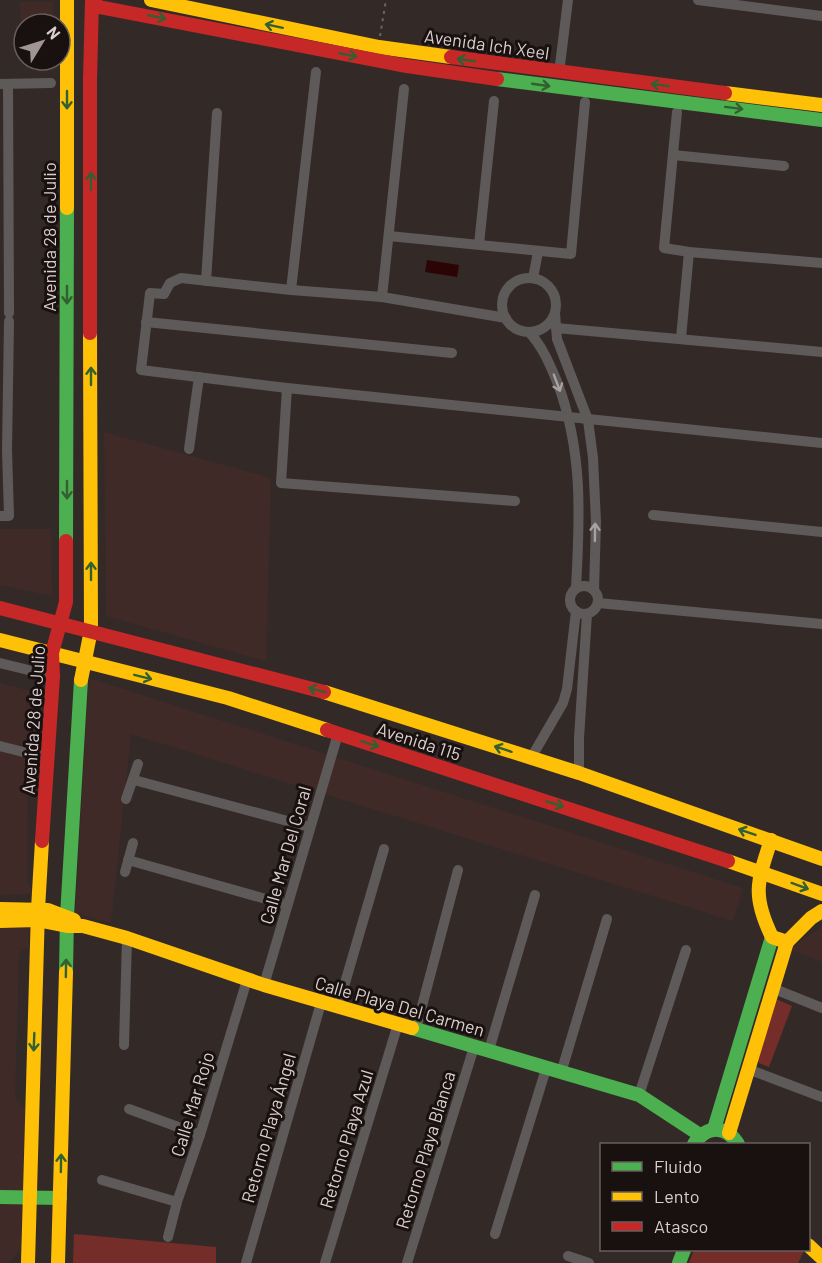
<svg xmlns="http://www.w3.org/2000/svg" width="822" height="1263" viewBox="0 0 822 1263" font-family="Barlow,sans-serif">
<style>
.built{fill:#3f2a27}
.green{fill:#742d29}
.water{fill:#2c0405}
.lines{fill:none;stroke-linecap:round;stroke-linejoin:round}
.path{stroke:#6a6664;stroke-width:2;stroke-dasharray:3 4.5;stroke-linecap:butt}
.street{stroke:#5e5a59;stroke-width:10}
.fast{stroke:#4caf50;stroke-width:14}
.slow{stroke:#ffc107;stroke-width:14}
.jam{stroke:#c62828;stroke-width:14}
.oneway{stroke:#326030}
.oneway2{stroke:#a9a09f}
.labels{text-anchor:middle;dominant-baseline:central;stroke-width:6;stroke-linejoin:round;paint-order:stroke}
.street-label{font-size:18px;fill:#dbcfce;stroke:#191110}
</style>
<rect width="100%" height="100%" fill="#332a28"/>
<!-- built -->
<g class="built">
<polygon points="20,2 53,2 53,24 24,24 24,36 21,36"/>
<polygon points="104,432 271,478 266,661 106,616"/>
<polygon points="0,529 51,529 52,596 0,585"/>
<polygon points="89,678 743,888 733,921 131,734 111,923 75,913"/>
<polygon points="0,683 35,692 37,765 28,783 27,879 33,894 0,895"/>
<polygon points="0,927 29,927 29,947 19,953 15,1098 25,1108 21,1248 9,1263 0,1263"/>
<polygon points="822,927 822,962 789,949"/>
</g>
<!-- green -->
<g class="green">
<polygon points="776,999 792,1006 769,1067 759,1063 757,1059"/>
<polygon points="74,1234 216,1247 216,1263 73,1263"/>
<polygon points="694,1250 803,1250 804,1251 798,1263 689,1263"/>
</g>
<!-- water -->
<polygon class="water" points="427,260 459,265 457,277 425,272"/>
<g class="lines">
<!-- path -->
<polyline class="path" points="380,36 386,0"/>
<!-- street -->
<g class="street">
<polyline points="698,0 822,16"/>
<polyline points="559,73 568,0"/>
<polyline points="0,84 51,83"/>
<polyline points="8,84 9,313"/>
<polyline points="677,112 664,248 689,252 822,263"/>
<polyline points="673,155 784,166"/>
<polyline points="389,236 571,254 585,102"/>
<polyline points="479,244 494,101"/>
<polyline points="533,278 538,252"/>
<circle cx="529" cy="305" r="27"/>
<polyline points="206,281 217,113"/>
<polyline points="291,290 316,72"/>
<polyline points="382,297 404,89"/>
<polyline points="555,313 557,339 588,420 593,458 596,522 594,590"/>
<polyline points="506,318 382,297 291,290 181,278 170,283 164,294 150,293 141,370 287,388 822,443"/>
<polyline points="146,322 452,353"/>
<polyline points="556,328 822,352"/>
<path d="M 529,332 C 543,347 550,365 558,384 C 583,452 580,517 576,588"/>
<polyline points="681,338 689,252"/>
<polyline points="287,388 281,483 515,501"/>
<polyline points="189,449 199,377"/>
<polyline points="653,515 822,532"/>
<polyline points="0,516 9,516 7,450 9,321"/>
<circle cx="584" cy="600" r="14"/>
<polyline points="598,603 822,624"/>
<polyline points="0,663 53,676"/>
<polyline points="0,746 47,758"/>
<polyline points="531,758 563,703 567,689 576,611"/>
<polyline points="579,773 579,738 587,614"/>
<polyline points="134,780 310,827"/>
<polyline points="126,799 138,764"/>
<polyline points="128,860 287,905"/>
<polyline points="125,872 133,843"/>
<polyline points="264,985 338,734"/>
<polyline points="772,988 822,1008"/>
<polyline points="338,1007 384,849"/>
<polyline points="416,1029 458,870"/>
<polyline points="124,1045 127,938"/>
<polyline points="489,1050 535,895"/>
<polyline points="748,1069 822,1097"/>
<polyline points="561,1073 607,919"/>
<polyline points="639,1095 686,950"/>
<polyline points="129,1109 200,1135"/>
<polyline points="102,1180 177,1202"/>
<polyline points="495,1234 546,1069"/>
<polyline points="168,1237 177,1202 200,1135 247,980"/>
<polyline points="568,1256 589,1263"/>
<polyline points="246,1263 321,1003"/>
<polyline points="325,1263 398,1024"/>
<polyline points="407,1263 474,1047"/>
</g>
<!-- fast -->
<g class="fast">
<polyline points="497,79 822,120"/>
<polyline points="66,541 67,208"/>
<polyline points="66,972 67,916 81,680"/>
<polyline points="412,1028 639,1095 700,1135"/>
<polyline points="714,1129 772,937"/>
<path d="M 694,1144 C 706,1125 726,1125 738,1144"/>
<polyline points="0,1197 60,1198"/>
<polyline points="679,1263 684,1250"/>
</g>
<!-- slow -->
<g class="slow">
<polyline points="151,0 379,47 451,57"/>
<polyline points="725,93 822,105"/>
<polyline points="67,208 67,0"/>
<polyline points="0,640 228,698 327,730"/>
<polyline points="81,680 91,630 90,333"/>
<polyline points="324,692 579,773 822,859"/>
<path d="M 771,840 C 757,882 752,896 772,937 L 787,942 L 811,918 L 822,911"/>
<polyline points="728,861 822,894"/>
<polyline points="0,909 48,910 74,920"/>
<polyline points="0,921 37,920 67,926 83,926 127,938 264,985 412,1028"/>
<polyline points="729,1133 787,942"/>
<polyline points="808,1245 822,1258"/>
<polyline points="28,1263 38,909 42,841"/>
<polyline points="58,1263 66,972"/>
</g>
<!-- jam -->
<g class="jam">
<polyline points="92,0 99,7 407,66 497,79"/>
<polyline points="451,57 725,93"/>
<polyline points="90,333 90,79 92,0"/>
<polyline points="0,608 324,692"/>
<polyline points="327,730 728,861"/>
<polyline points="42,841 53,676 52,653 66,602 66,541"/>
</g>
</g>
<!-- one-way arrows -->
<defs><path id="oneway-shaft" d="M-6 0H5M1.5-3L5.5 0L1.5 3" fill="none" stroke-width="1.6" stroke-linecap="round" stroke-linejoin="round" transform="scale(1.5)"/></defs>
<g class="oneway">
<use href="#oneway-shaft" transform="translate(157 17) rotate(11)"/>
<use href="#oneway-shaft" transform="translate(274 26) rotate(-168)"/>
<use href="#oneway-shaft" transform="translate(348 55) rotate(11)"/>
<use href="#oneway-shaft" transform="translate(466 60) rotate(-172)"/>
<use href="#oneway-shaft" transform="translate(541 85) rotate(8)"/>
<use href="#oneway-shaft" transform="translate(660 85) rotate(-173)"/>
<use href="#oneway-shaft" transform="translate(67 100) rotate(90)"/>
<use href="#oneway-shaft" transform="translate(734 108) rotate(7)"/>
<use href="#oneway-shaft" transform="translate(91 181) rotate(-90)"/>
<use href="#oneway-shaft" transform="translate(67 295) rotate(90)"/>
<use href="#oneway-shaft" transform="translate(91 376) rotate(-90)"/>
<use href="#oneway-shaft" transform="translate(67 490) rotate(90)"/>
<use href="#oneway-shaft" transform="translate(91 571) rotate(-90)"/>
<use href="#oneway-shaft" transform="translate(143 677) rotate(14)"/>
<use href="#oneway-shaft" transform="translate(317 690) rotate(-165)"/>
<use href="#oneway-shaft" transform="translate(370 744) rotate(18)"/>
<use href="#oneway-shaft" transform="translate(503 749) rotate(-162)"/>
<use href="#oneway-shaft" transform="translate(555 804) rotate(18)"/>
<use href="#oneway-shaft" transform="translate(747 832) rotate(-161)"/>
<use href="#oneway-shaft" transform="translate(800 886) rotate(20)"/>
<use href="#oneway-shaft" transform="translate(66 968) rotate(-89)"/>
<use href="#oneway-shaft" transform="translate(34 1042) rotate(92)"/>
<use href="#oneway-shaft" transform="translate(61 1163) rotate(-89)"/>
</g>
<g class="oneway2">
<use href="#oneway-shaft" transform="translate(557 383) rotate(69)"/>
<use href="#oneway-shaft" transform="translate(595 532) rotate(-89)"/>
</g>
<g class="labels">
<!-- street labels -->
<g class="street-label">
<text transform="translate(487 44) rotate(8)">Avenida Ich Xeel</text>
<text transform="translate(49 237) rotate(-90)">Avenida 28 de Julio</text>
<text transform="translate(33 720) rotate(-86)">Avenida 28 de Julio</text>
<text transform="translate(419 741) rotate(18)">Avenida 115</text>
<text transform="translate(285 855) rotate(-74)">Calle Mar Del Coral</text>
<text transform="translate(400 1006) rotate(16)">Calle Playa Del Carmen</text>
<text transform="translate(192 1104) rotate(-73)">Calle Mar Rojo</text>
<text transform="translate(268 1128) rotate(-74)">Retorno Playa Ángel</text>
<text transform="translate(346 1139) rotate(-73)">Retorno Playa Azul</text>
<text transform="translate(425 1150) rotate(-73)">Retorno Playa Blanca</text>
</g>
</g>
<!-- legend -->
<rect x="600" y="1143" width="210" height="108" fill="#191110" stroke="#675d5c" stroke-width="1.5"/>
<rect x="612" y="1162" width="30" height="9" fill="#4caf50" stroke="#675d5c" stroke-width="1.5"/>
<text x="654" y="1173" font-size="18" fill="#dbcfce">Fluido</text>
<rect x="612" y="1192" width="30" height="9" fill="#ffc107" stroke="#675d5c" stroke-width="1.5"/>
<text x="654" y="1203" font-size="18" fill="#dbcfce">Lento</text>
<rect x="612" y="1222" width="30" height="9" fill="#c62828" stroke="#675d5c" stroke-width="1.5"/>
<text x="654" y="1233" font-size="18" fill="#dbcfce">Atasco</text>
<!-- north arrow -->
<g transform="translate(42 42) rotate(52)"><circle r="28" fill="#191110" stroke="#675d5c" stroke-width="1.5"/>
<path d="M0-4.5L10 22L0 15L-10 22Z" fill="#a09594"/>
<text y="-9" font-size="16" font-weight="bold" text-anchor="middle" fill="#dbcfce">N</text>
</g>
</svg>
